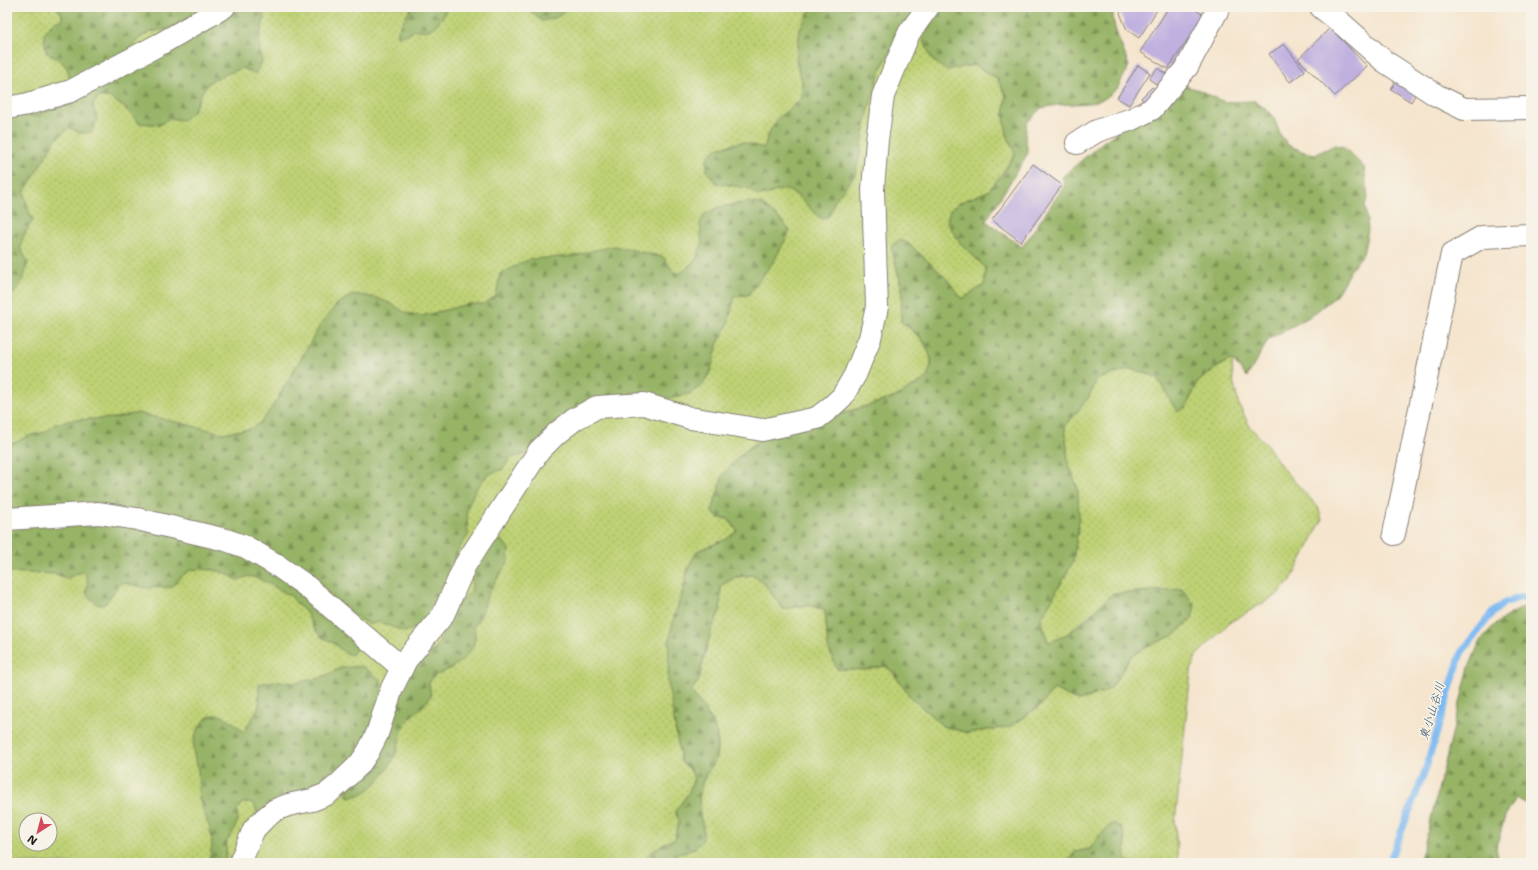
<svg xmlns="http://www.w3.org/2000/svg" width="1538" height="870" viewBox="0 0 1538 870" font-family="'Shantell Sans','Klee One',sans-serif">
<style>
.grass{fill:url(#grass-dots);stroke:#6d7648;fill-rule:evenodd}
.forest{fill:url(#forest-firs);stroke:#596841}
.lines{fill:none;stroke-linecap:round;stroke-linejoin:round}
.stream{stroke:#7fbbf2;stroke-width:7}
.building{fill:#bfb0df}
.minor-casing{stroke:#888075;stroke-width:24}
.minor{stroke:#fff;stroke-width:22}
.labels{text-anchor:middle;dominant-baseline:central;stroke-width:3;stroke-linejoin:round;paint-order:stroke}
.water-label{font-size:12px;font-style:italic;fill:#3f5467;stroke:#f7f3e8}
</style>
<defs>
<pattern id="grass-dots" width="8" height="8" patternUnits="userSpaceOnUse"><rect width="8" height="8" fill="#bed174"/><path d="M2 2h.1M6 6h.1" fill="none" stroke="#a3b364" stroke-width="1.8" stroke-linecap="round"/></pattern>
<pattern id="forest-firs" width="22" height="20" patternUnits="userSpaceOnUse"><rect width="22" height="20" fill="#96b366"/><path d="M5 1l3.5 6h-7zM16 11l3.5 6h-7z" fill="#7a9153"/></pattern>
</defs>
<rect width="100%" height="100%" fill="#f7f3e8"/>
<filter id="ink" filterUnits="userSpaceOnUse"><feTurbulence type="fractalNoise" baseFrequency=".025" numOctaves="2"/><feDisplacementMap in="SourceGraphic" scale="8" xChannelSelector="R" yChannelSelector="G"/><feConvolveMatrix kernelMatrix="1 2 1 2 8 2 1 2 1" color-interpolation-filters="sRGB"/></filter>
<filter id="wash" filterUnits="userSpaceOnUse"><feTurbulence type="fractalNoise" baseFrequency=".012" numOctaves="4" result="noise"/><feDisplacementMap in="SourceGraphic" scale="16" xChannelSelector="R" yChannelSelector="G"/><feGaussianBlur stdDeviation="0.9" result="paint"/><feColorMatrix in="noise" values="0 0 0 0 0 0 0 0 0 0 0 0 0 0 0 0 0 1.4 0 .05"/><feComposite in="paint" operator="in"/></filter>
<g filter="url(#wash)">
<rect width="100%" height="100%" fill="#f5e5ce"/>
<!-- grass -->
<g class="grass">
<path d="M 7,7 L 55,7 L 61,12 L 64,20 L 46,52 C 62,62 69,62 70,83 L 127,53 L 137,40 L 149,32 L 168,29 L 210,7 L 937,7 L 946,70 L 973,65 L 997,78 L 1006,96 L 1004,116 L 1007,134 L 1015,154 L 1002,174 L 988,192 L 958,203 L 960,243 L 986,268 L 985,285 L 962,299 L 946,278 L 891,246 L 902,288 L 901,322 C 915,332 928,342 931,360 C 932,365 928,373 927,378 L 896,397 L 836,415 L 723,475 L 712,512 L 718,518 L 729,519 L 737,531 L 725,540 L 697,551 L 674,617 L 675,724 L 681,762 L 690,769 L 694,778 L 689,792 L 681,804 L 679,821 L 675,839 C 661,845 650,851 642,863 L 7,863 ZM 26,820 L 50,820 L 50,844 L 26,844 Z"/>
<path d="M 1232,359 L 1233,380 L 1239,405 L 1250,427 L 1267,445 L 1283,469 L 1318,507 L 1322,520 L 1290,582 L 1277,595 L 1230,622 L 1196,656 L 1191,671 L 1175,823 L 1178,863 L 1132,863 L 1126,860 L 1125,841 L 1100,835 L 1090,849 L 1075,852 L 1067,863 L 662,863 L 679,853 L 695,848 L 703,826 C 697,811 697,793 704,778 C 707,772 713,767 715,760 C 718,752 718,740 716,732 C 714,719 698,702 691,691 L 699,680 L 704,656 L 711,631 L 720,611 L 721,586 L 735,577 L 754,575 L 764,583 L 783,609 L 808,605 L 825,610 L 828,647 L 864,670 L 885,666 L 892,671 L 910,697 L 943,726 L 968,733 L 1009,727 L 1041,705 L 1054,689 L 1079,701 L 1110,689 L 1132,655 L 1155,643 L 1174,635 L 1192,618 L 1182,589 L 1112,594 L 1091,614 L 1062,638 L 1048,642 L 1041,619 L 1078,490 L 1068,462 L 1065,426 L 1089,397 L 1097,379 L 1131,369 L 1157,377 L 1186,407 L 1198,382 L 1216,368 Z"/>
</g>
<!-- forest -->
<g class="forest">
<path d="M 55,7 L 210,7 L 168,29 L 149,32 L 137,40 L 127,53 L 70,83 C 69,62 62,63 46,52 L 44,34 L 53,22 L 63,20 L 61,12 Z"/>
<polygon points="243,7 262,7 264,18 259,42 262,62 255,74 243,68 229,73 209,82 201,94 194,110 183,120 169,118 160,125 139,123 125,108 109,97 99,97 93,105 97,120 92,132 81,133 69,128 55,140 24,193 29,212 33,220 24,235 20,247 28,263 21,284 7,302 7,118 11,115 35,116 78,100"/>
<polygon points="412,7 447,7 443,17 434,27 428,30 415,30 409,34 398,36 398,30"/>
<path d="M 528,7 L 566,7 C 562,18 552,19 542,21 L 530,11 Z"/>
<polygon points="812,7 920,7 899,37 881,68 867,116 861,150 855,175 835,200 829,216 821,219 798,196 787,190 777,191 762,196 757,195 747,188 716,183 707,172 707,158 717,148 742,142 764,148 768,135 778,118 802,98 802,81 796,62 800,28"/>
<path d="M 937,7 L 1114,7 C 1109,24 1124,49 1129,66 L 1117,89 L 1104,99 L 1090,103 L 1058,105 L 1041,108 L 1027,123 L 1025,137 L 1028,153 L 986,221 L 1022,247 L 1065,185 L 1062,177 L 1103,142 L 1182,85 L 1199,90 L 1224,102 L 1255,101 L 1266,109 L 1274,118 L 1280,134 L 1288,145 L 1304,152 L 1316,154 L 1335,145 L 1344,147 L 1364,167 L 1368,198 L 1365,204 L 1368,230 L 1363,254 L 1350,271 L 1335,297 L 1309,317 L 1269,339 L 1247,377 L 1231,359 L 1216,368 L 1198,382 L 1186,407 L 1177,412 L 1157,377 L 1131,369 L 1097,379 L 1089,397 L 1065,426 L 1068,462 L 1078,490 L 1079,522 L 1073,562 L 1041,619 L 1048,642 C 1073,636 1094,612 1112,594 L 1182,589 L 1195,605 L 1192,618 L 1174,635 L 1155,643 L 1132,655 L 1110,689 L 1079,701 L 1054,689 L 1041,705 L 1009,727 L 968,733 L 943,726 L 910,697 L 892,671 L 885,666 L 864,670 L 837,669 L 828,647 L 825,610 L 808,605 L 783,609 L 764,583 L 754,575 L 735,577 L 721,586 L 720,611 L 711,631 L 704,656 L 699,680 L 691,691 L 706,712 L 716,731 L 717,742 L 715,760 L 704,778 L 699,796 L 700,817 L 703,826 L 703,840 L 695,848 L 679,853 L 662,863 L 642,863 C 650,851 661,845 675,839 L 679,821 L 675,812 L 689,792 L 694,778 L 690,769 L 681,762 L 668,684 L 669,642 L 674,617 L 682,594 L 688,568 L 697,551 L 725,540 L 737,531 L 729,519 L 718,518 L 712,512 L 723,474 L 741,454 L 761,439 L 896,397 L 927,378 L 932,361 L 924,341 L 913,330 L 901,322 L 902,288 L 891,246 L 899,240 L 908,243 L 927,260 L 946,278 L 962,299 L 984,285 L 986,268 L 960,243 L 947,222 L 950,210 L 959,203 L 988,191 L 1002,174 L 1015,154 L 1007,134 L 1004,116 L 1006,96 L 997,78 L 974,65 L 946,70 L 932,60 L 923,38 Z"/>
<polygon points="749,202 761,204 781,220 790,231 774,261 748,295 735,296 727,327 718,343 711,370 703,385 689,394 653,401 614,399 524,455 510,458 503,469 487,475 474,492 467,509 468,536 459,548 445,589 434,606 415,628 405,632 379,622 371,624 364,622 248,541 7,512 7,446 31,435 46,432 55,424 72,420 115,418 138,413 222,433 250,429 261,422 273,406 321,324 337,304 352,295 360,295 377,298 392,304 406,313 422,316 468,304 484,304 496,296 500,274 530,259 575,256 595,250 615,246 663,257 674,272 679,274 695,261 702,245 700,223 705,214 719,207"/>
<polygon points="97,517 244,550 345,628 357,647 352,655 345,653 335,644 320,636 313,627 306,612 297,604 291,596 262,580 250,576 237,580 226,573 213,570 192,569 183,575 172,587 146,588 121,582 105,604 98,605 86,594 88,581 84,572 75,574 67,579 56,574 7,572 7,524"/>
<path d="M 491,540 L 503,541 L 509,549 L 508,562 L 488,593 L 482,613 L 474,626 C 474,630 476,635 475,639 C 473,656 450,671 435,675 L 429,683 L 431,696 C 429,699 426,703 423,706 C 417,712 411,714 406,723 C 401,729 399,746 395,755 C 389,770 366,801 347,796 L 348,786 L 419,655 L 435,650 L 442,636 L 442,628 L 455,607 L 472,591 L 471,568 Z"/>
<path d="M 1525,607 L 1531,607 L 1531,804 L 1529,805 L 1516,798 L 1505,816 L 1496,849 L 1500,863 L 1418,863 L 1423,850 L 1469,667 C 1473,659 1476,649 1481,641 C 1491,625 1508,614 1525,607 Z"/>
<path d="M 362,666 L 381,680 L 383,700 L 357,756 L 327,787 L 258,814 L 253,803 L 242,803 L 237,810 L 238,820 L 234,830 L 227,841 L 225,863 L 208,863 C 209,857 212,851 212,845 C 213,830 204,815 200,801 C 197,791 199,781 198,771 C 198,767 196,763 195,759 C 191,744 194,734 203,722 C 218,705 232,722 244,732 L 259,706 L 259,684 L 273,681 L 294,683 L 320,678 L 341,668 Z"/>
<polygon points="1113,823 1122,828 1125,841 1126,860 1132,863 1067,863 1075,852 1090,849 1100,835"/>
</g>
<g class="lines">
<!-- stream -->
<polyline class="stream" points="1389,863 1425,771 1461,653 1492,613 1504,603 1522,597 1531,597"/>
</g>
<g id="blocks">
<!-- building -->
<g class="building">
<polygon points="1124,7 1159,7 1139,38 1127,30 1120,13"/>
<polygon points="1169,7 1191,7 1204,15 1168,69 1140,52"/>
<polygon points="1330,28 1367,66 1335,96 1298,59"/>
<polygon points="1284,44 1305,71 1290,82 1269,54"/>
<polygon points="1138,65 1150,73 1129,105 1117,98"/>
<polygon points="1157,68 1169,76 1162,88 1149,79"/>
<polygon points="1396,81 1415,95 1411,102 1391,89"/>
<polygon points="1152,87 1158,93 1146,104 1141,98"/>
<polygon points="1033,164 1062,185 1021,242 992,220"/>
</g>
</g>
</g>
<g filter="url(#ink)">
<use href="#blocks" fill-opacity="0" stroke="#888075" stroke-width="1"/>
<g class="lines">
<!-- minor casing -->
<g class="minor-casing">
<g id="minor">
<polyline points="1321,7 1340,22 1384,61 1436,95 1464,109 1531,108"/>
<polyline points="7,108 28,104 71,91 162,43 224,7"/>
<polyline points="1077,143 1097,131 1132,119 1152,109 1187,67 1219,7"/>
<polyline points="7,519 99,513 137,519 226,540 246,547 278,566 305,585 402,668"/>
<polyline points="1394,534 1452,254 1482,237 1531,235"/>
<polyline points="240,863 254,829 264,819 275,810 288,805 312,800 327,794 338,785 359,765 368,752 377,734 392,688 406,660 443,615 465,565 539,451 557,433 575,419 597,407 644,404 690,418 762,430 817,418 830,408 842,397 855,375 870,338 877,307 873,189 877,140 883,96 909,33 928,7"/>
</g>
</g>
<!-- minor -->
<use href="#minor" class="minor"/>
</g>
</g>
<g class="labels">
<!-- water labels -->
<g class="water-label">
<text transform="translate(1432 711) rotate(-73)">東小山谷川</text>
</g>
</g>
<!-- margin -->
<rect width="1538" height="870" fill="none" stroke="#f7f3e8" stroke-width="24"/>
<!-- north arrow -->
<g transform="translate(38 832) rotate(216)"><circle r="19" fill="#f7f3e8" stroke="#9f9d96"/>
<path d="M0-3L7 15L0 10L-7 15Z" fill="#d1495b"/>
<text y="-6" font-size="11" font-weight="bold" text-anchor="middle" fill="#1c1c1c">N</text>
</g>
</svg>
